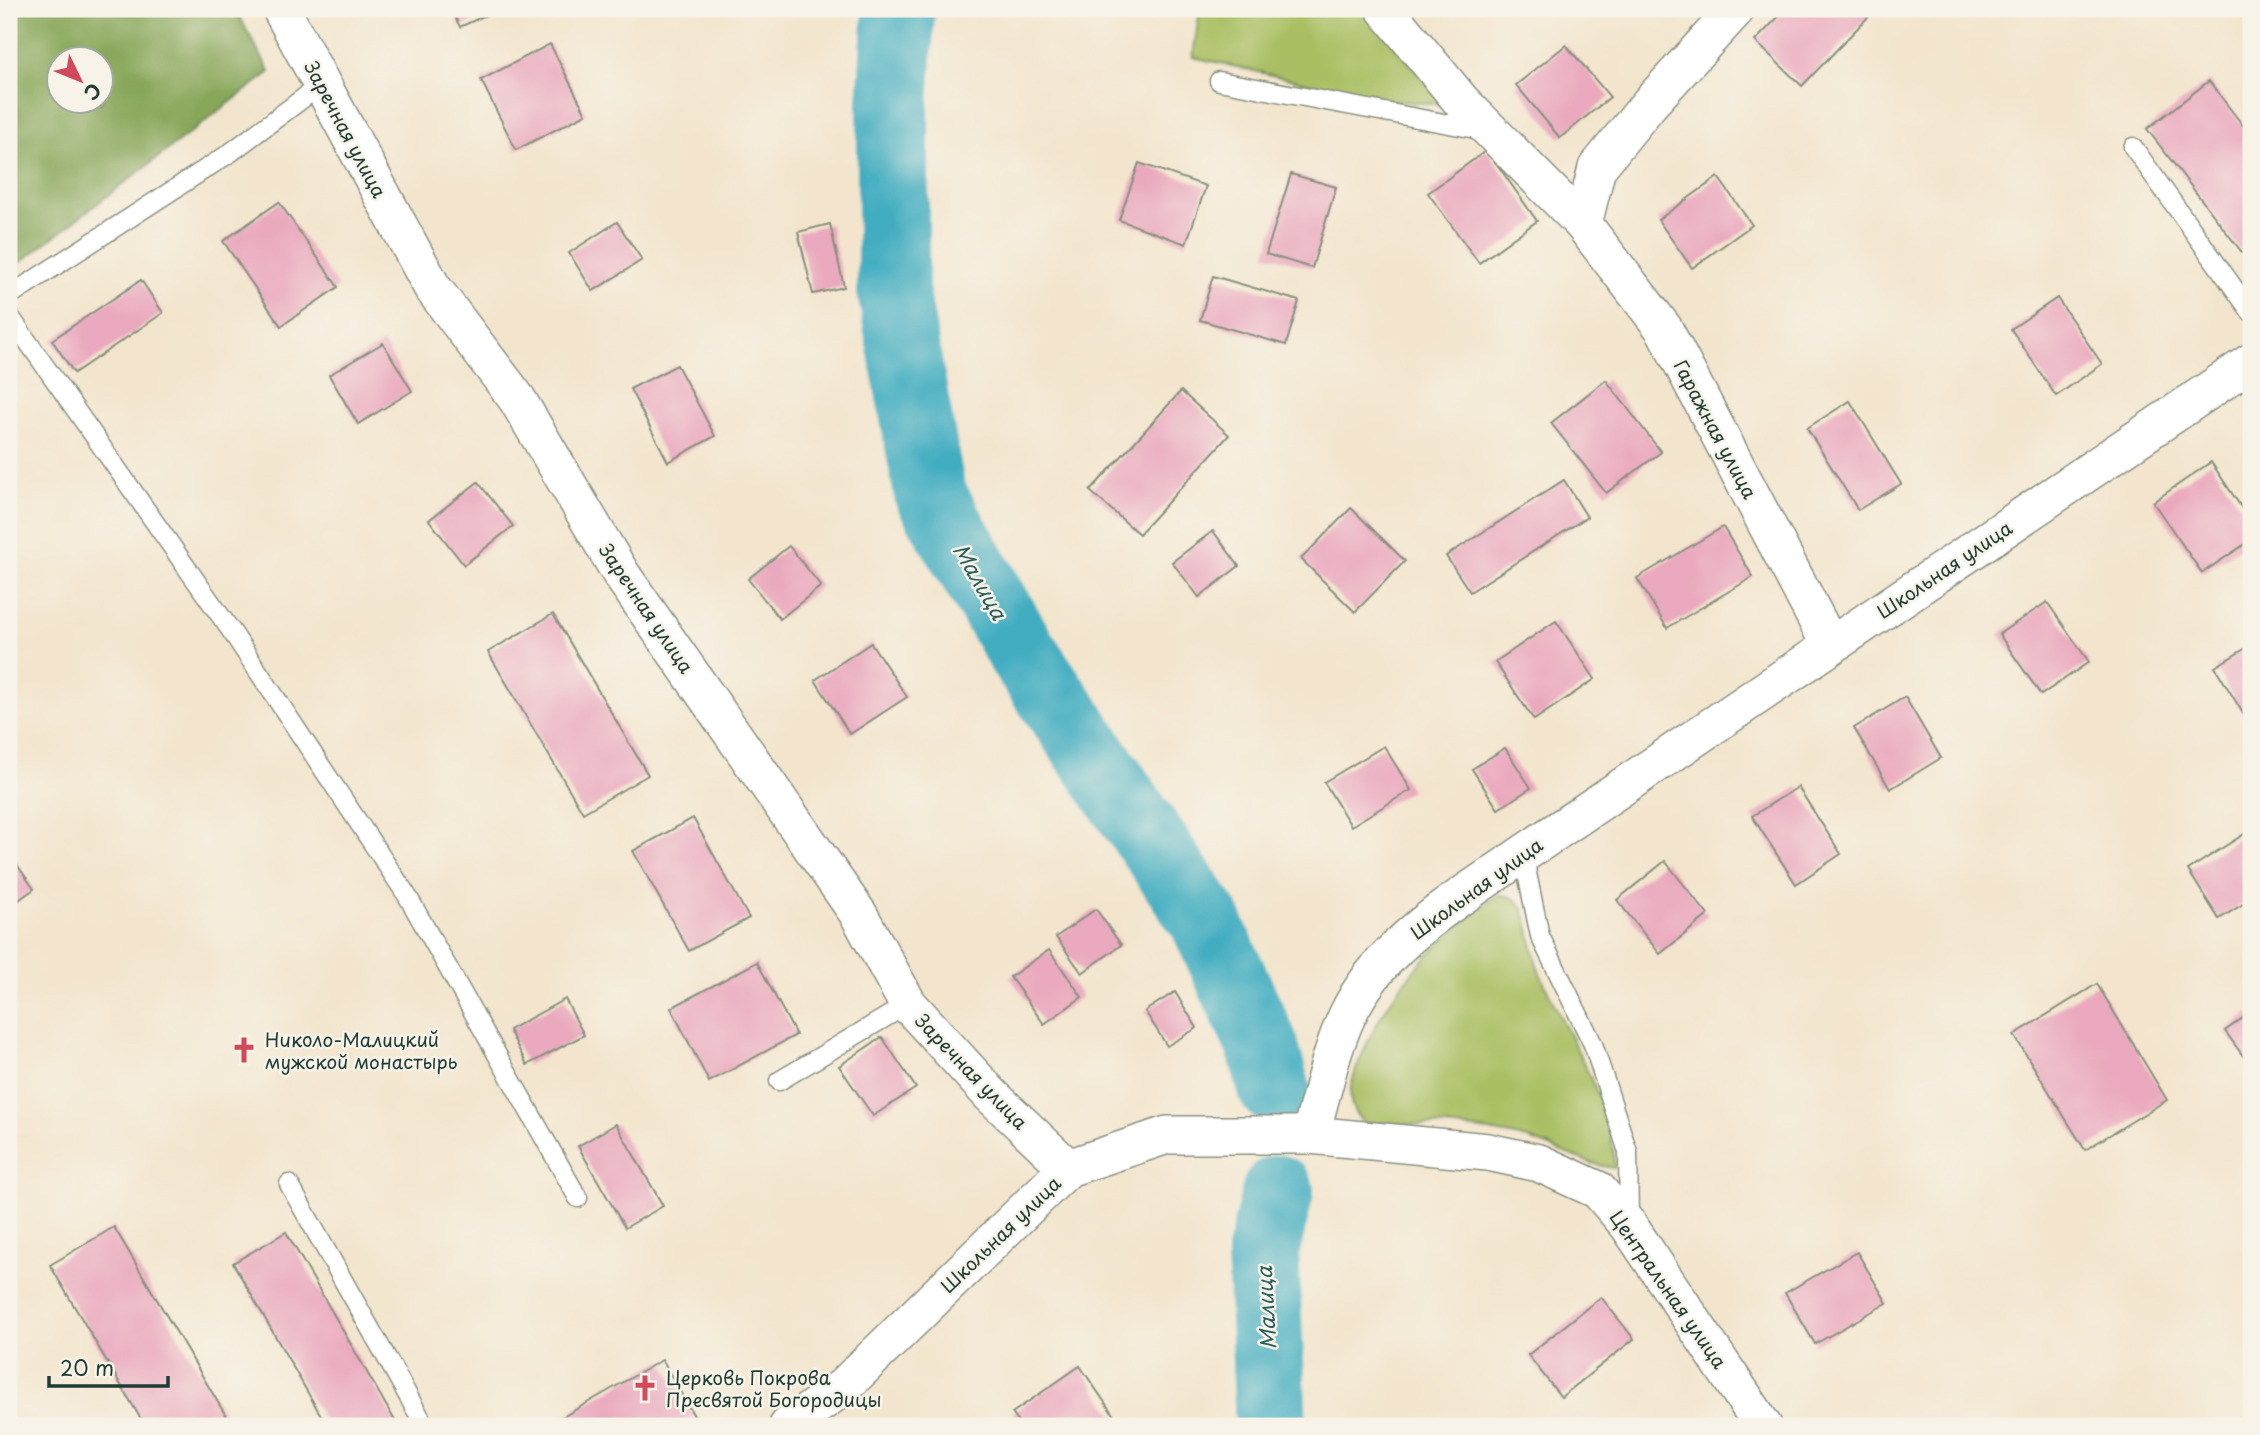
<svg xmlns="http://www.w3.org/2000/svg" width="2260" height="1435" viewBox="0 0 2260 1435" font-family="'Playpen Sans',sans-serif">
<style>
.green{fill:#aabf63;stroke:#647e4c;stroke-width:2}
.forest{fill:#87a659;stroke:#537246;stroke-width:2;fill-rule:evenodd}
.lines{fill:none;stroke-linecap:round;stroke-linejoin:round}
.river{stroke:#42adc1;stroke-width:72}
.building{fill:#eaa9be}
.lane-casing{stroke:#899180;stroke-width:21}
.street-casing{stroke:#899180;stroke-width:40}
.lane{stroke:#fff;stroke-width:18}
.street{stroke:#fff;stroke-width:37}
.labels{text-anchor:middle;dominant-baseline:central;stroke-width:5;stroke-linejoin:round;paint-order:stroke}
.street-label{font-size:19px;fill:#1f3d34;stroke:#f7f3e8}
.poi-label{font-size:19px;fill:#1f3d34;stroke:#f7f3e8;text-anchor:start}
.water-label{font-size:21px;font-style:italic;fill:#2a5f5e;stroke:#f7f3e8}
</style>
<rect width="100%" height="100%" fill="#f7f3e8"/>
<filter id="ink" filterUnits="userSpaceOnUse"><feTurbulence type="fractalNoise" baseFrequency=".0143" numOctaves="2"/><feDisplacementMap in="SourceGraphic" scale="14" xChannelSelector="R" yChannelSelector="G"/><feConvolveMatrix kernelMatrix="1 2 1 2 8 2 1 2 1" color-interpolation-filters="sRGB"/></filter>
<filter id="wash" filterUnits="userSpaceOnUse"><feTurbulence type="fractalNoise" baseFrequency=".00686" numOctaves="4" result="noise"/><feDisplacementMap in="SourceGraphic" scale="28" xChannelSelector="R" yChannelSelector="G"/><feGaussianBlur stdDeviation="1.57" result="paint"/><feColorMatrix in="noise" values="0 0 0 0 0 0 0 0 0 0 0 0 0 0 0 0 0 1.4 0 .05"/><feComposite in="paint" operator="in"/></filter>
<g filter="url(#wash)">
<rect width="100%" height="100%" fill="#f3e5cd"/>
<!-- green -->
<g class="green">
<polygon points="1200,9 1363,9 1445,105 1377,99 1193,57"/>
<path d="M 1498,895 C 1507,895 1516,897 1521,906 C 1531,924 1531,949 1538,968 C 1564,1034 1611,1095 1615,1168 C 1582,1164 1555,1146 1524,1138 C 1471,1125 1418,1124 1364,1123 C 1343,1104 1350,1084 1360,1060 C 1389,986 1436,942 1498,895 Z"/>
</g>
<!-- forest -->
<path class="forest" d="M 9,9 L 235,9 L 270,72 L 9,271 ZM 60,60 L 102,60 L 102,102 L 60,102 Z"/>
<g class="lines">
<!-- river -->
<g class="river">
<polyline points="899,9 893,104 893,290 930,494 1021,651 1205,920 1262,1045 1274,1088"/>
<polyline points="1271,1426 1263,1253 1278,1191"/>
</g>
</g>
<g id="blocks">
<!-- building -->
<g class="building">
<polygon points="451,9 499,9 460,27"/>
<polygon points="1786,9 1861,9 1869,16 1802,86 1755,41"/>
<polygon points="550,44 586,114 516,150 481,80"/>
<polygon points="1566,45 1610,97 1560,138 1516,85"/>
<polygon points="2209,81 2251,136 2251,264 2147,129"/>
<polygon points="1487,150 1537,221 1479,263 1428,193"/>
<polygon points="1139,163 1206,186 1186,244 1119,220"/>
<polygon points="1291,174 1336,187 1312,268 1266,254"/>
<polygon points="1718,177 1752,225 1692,268 1658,220"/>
<polygon points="279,202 338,287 281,326 223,241"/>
<polygon points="617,222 642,260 593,291 569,253"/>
<polygon points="830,224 844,287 813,294 798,232"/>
<polygon points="1213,276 1299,301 1286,345 1200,320"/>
<polygon points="141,280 163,313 74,373 52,340"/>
<polygon points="2057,298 2102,364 2056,396 2011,329"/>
<polygon points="383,343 412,391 358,424 329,375"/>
<polygon points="677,365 715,436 668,462 630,389"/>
<polygon points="1606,380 1661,452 1606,493 1551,423"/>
<polygon points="1181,391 1229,435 1139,534 1090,491"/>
<polygon points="1850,401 1901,484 1858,510 1807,428"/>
<polygon points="2211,462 2251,522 2251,540 2202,573 2153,502"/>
<polygon points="1564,480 1587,517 1470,592 1446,556"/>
<polygon points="478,482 513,526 464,565 429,520"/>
<polygon points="1351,508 1405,561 1355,612 1301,559"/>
<polygon points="1723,527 1753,577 1667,628 1637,578"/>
<polygon points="1213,531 1239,566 1199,597 1172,562"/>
<polygon points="789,546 821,586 780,619 748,579"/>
<polygon points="2047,602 2089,662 2041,695 1999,634"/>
<polygon points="553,614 648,775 583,813 488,652"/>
<polygon points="1556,621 1595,679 1534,720 1495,662"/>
<polygon points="871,643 907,697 850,734 815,680"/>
<polygon points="2251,645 2251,711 2244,715 2215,667"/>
<polygon points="1905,697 1941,758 1890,789 1854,728"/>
<polygon points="1384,746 1411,790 1351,826 1324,782"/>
<polygon points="1505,748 1531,788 1498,809 1472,769"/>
<polygon points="1798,787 1841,854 1796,884 1752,816"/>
<polygon points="693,818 749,918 689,951 633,851"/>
<polygon points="2249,831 2251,835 2251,899 2219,919 2188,870"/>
<polygon points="9,853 34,889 9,907"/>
<polygon points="1665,861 1708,915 1660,954 1617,900"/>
<polygon points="1096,909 1121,945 1082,973 1056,937"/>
<polygon points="1049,950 1082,997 1044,1024 1010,977"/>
<polygon points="757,962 796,1035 709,1082 671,1008"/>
<polygon points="2097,984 2167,1100 2085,1150 2014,1035"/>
<polygon points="1175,992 1197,1028 1167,1046 1145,1011"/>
<polygon points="565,999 584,1035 527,1065 509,1030"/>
<polygon points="2251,1012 2251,1067 2225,1031"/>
<polygon points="882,1037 916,1088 873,1116 839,1066"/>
<polygon points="616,1124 663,1206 625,1228 578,1146"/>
<polygon points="114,1227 232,1426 145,1426 50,1265"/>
<polygon points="286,1232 398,1426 327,1426 233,1263"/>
<polygon points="1857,1252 1887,1303 1815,1344 1785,1293"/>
<polygon points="1601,1297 1634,1339 1561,1397 1528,1355"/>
<polygon points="662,1360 694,1416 677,1426 547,1426"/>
<polygon points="1080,1366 1121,1426 1021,1426 1012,1413"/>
</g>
</g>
</g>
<g filter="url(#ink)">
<use href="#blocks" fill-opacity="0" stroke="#899180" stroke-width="2"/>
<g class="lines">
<!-- lane casing -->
<g class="lane-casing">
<g id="lane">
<polyline points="1219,81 1481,130"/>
<polyline points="2133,147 2251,312"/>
<polyline points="9,296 230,153 322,84"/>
<polyline points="9,315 234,635 408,897 578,1198"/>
<polyline points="1523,854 1540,936 1593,1044 1628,1152 1629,1219"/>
<polyline points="779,1081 908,1004"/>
<polyline points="289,1184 425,1426"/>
</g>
</g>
<!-- street casing -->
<g class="street-casing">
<g id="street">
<polyline points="281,9 432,287 517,399 621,574 859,915 908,1004 991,1095 1068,1168"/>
<polyline points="1385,9 1462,102 1583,224"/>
<polyline points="1736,9 1649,104 1597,168 1583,224 1664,329 1830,645"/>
<polyline points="1310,1135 1488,1152 1539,1163 1598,1190 1629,1226 1763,1426"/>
<path d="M 788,1426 L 843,1387 L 1068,1168 L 1167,1135 L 1310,1135 C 1322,1096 1330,1053 1347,1016 C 1382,941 1458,900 1523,854 L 2251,362"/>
</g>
</g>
<!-- lane -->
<use href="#lane" class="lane"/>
<!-- street -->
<use href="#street" class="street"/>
</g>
</g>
<!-- icons -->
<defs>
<g id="church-bare" transform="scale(2.1)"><path d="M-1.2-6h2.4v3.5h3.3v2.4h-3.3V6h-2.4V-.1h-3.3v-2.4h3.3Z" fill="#d1495b" stroke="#f7f3e8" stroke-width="2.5" paint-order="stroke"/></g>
</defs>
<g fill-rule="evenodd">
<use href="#church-bare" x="244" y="1050"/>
<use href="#church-bare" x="645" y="1388"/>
</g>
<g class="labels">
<!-- street labels -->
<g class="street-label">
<text transform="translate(346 129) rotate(62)">Заречная улица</text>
<text transform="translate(1716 429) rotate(62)">Гаражная улица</text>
<text transform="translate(1944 569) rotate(-34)">Школьная улица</text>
<text transform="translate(647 608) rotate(56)">Заречная улица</text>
<text transform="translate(1476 888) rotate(-36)">Школьная улица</text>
<text transform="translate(972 1071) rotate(46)">Заречная улица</text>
<text transform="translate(1000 1234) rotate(-44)">Школьная улица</text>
<text transform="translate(1669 1289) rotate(55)">Центральная улица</text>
</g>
<!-- poi labels -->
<g class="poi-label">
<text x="265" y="1039">Николо-Малицкий<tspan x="265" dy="22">мужской монастырь</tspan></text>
<text x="666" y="1377">Церковь Покрова<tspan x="666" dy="22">Пресвятой Богородицы</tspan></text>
</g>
<!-- water labels -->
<g class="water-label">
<text transform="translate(981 581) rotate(60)">Малица</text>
<text transform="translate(1265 1308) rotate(-93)">Малица</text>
</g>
</g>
<!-- margin -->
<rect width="2260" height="1435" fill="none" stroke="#f7f3e8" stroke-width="35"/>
<!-- north arrow -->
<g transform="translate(80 80) rotate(133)"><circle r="33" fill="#f7f3e8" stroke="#a1aaa0" stroke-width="2"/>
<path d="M0-5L12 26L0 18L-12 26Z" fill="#d1495b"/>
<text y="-10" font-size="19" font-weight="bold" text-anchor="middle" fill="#1f3d34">С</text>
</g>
<!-- scale -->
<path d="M49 1376v10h119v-10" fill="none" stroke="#1f3d34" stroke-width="3.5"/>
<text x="60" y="1376" font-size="21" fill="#1f3d34" stroke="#f7f3e8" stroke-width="5" paint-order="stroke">20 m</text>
</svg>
